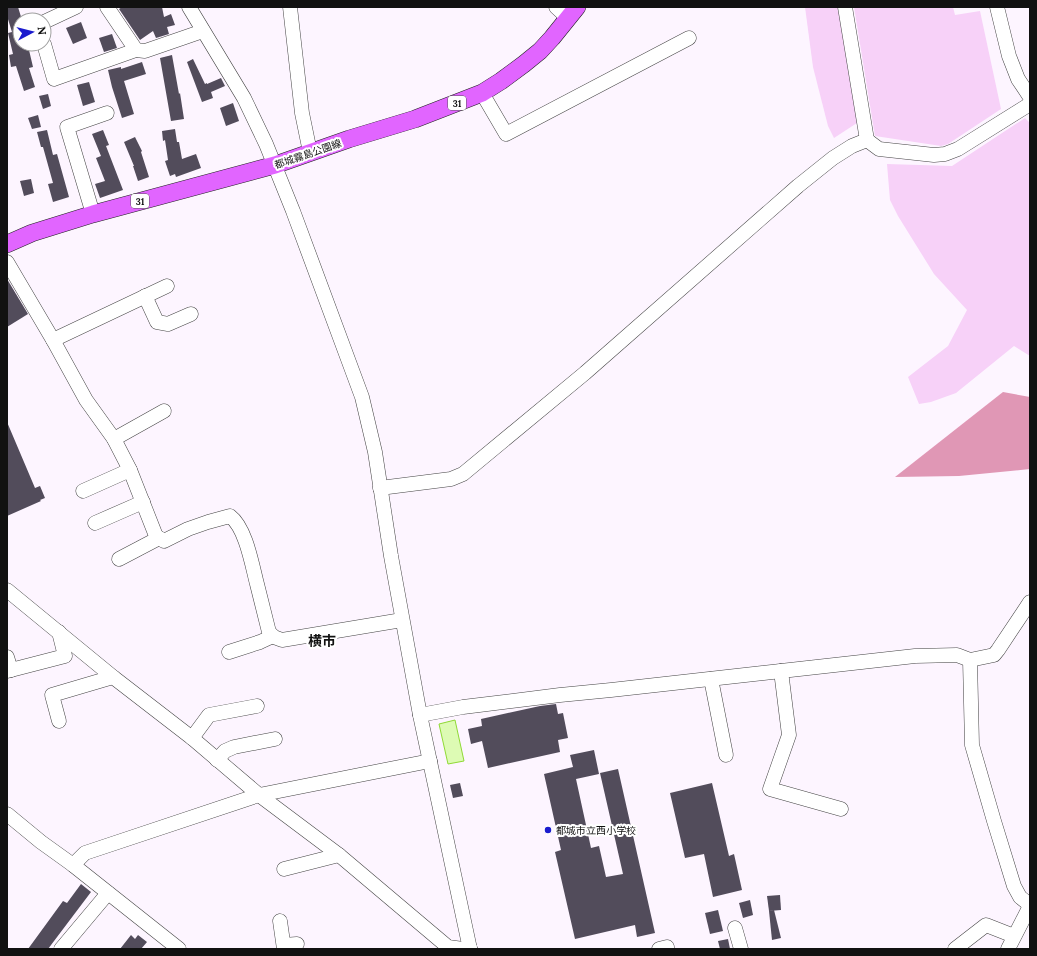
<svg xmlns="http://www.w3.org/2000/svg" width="1037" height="956" viewBox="0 0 1037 956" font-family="Lora,'Noto Sans JP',serif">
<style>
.farmland{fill:#f7d1f8}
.forest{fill:#e097b5}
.water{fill:#ddfbb4;stroke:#8fd935}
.building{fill:#524c5b}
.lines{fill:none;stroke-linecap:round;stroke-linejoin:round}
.minor-casing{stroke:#444;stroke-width:15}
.major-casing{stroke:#222;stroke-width:18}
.minor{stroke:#fff;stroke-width:14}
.major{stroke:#e165ff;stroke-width:17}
.poi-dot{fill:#1b1bce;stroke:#fff;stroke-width:1.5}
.labels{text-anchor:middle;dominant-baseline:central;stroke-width:4;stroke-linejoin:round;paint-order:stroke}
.shield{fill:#fff;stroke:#585858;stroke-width:1}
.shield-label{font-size:9px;font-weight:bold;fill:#111}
.street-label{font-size:10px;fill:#111;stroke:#fff}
.poi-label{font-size:10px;fill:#111;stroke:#fff;text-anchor:start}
.district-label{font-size:14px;font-weight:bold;fill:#111;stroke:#fff}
</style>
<rect width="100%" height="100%" fill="#fdf5ff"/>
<!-- farmland -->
<g class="farmland">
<polygon points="805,7 839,7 860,121 834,138 828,126 813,67"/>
<polygon points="854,7 953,7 955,15 980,11 1001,109 948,144 941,146 875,136"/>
<polygon points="1025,118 1030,123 1030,356 1014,346 956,393 931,402 919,404 908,377 948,346 967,310 934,274 898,216 890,200 887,164 952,166"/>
</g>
<!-- forest -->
<polygon class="forest" points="1003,392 1030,397 1030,469 959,476 895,477"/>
<!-- water -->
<polygon class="water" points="455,720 464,761 448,764 439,724"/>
<!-- building -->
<g class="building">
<polygon points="7,7 18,7 22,20 20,20 20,44 26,44 27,50 29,50 33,67 29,68 35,87 24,91 16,66 11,67 9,55 13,54 8,33 12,32 7,16"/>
<polygon points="122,7 162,7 164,17 171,14 175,25 167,27 169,34 156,38 153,31 140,40 119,9"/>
<polygon points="81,22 87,38 73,44 66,28"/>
<polygon points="112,34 117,48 104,52 99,38"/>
<polygon points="172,55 179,94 180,93 184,119 171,121 160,58"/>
<polygon points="193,59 205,84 207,83 207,84 221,78 225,86 211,92 213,98 202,102 187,62"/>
<polygon points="142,62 146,74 124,81 134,114 122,118 112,87 108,70 121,67 121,69"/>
<polygon points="89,82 95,102 83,106 77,85"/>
<polygon points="48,94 51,106 43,109 39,96"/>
<polygon points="233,103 239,121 226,126 220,108"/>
<polygon points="38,115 41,127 32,129 28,118"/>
<polygon points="175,129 177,142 179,142 182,159 196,154 201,168 176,177 175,174 170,176 165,161 168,160 165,140 163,141 162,131"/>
<polygon points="47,130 53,155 57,154 69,197 53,202 48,184 53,183 43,147 41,147 37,132"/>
<polygon points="103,130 109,145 106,146 123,190 100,198 95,184 105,181 96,158 101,156 92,134"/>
<polygon points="135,137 142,151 141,152 149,177 138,181 133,166 134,166 124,142"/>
<polygon points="31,179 34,193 24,196 20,181"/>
<polygon points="7,279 28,314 7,327"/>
<polygon points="7,422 35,488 40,486 45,498 40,500 41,501 7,516"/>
<polygon points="556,704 558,714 563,713 568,738 558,740 560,752 488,768 482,741 471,744 468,729 482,726 481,719 540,706"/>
<polygon points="594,750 599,774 576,779 591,848 599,846 606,877 623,874 600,773 618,769 655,933 637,937 635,925 575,939 555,852 561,850 544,774 573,767 570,755"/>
<polygon points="460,783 463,796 453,798 450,785"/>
<polygon points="712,783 729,856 734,854 742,890 713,897 704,854 685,858 670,793"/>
<polygon points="81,884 91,892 48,949 28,949 63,901 67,903"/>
<polygon points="780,895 781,910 769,911 767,896"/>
<polygon points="750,900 753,915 743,918 739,903"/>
<polygon points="718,910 723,931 710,934 705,913"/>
<polygon points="774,910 781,938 772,940 769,911"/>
<polygon points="131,935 135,939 138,935 147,942 141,949 120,949"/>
<polygon points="728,939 730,949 720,949 718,941"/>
</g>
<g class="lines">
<!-- minor casing -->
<g class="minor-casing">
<g id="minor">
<polyline points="107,7 136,50 145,51 203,31"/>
<polyline points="189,7 244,98 266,144 293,211 362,397 375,452 391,556 420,715 470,949"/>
<polyline points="290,7 302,113 310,152"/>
<polyline points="556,7 568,18"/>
<polyline points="845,7 867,140"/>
<polyline points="997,7 1009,56 1018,79 1030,97"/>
<polyline points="44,22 76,7"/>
<polyline points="44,44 54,79 136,50"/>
<polyline points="482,93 506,134 689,38"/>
<polyline points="93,214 67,127 107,113"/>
<path d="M 7,262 L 53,340 L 86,400 L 114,439 L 130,470 L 156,536 L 164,541 L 188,529 L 208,522 L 230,516 C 246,528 252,565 257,584 C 261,600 265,616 269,632 L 274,637 L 282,640 L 402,620"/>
<polyline points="145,296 157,322 168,324 191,314"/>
<polyline points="53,340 167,286"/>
<polyline points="114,439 164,411"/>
<polyline points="380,488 451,479 463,474 585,373 798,186 833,158 852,146 867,140 879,149 934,155 945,154 958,149 1030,104"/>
<polyline points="83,491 130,470"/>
<polyline points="95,523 143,502"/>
<polyline points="119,559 159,538"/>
<polyline points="7,590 113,677 192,738 259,795 339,855 448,947 463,949 470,948"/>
<polyline points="229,652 260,642 273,636"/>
<polyline points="7,657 11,670"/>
<polyline points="970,660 972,745 994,821 1014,886 1020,897 1030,905"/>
<polyline points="7,671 65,656 59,632"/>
<polyline points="781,671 789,735 770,789 841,809"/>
<polyline points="711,679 726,755"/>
<polyline points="420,715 463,707 560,695 611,690 915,656 957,655 970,660 994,655 998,650 1030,602"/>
<polyline points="59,721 52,695 113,677"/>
<polyline points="192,738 209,715 257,706"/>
<polyline points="217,760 225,751 234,747 275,739"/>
<polyline points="7,814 41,842 73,865 179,949"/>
<polyline points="73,865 85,853 259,795 430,761"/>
<polyline points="284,869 339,855"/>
<polyline points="280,921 284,949"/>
<polyline points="735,928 741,949"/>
<polyline points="284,945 297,944"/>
<polyline points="61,949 108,893"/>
<polyline points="659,949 667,947 667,949"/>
<polyline points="955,949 986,925 1014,936"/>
<polyline points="1008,949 1030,906"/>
</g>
</g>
<!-- major casing -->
<g class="major-casing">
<polyline id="major" points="7,244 32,233 93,214 275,165 349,139 415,119 482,93 501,81 524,64 540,51 552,38 577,7"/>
</g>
<!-- minor -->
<use href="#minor" class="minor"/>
<!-- major -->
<use href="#major" class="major"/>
</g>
<!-- markers -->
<circle class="poi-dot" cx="548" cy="830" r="4"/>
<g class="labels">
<!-- shield labels -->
<g class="shield">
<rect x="448" y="96" width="18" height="14" rx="3"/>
<rect x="131" y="194" width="18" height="14" rx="3"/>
</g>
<g class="shield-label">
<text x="457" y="103">31</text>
<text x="140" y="201">31</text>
</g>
<!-- street labels -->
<g class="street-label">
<text transform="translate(308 154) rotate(-19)">都城霧島公園線</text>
</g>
<!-- poi labels -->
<g class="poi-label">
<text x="556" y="830">都城市立西小学校</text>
</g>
<!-- district labels -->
<g class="district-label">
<text x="322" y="641">横市</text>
</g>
</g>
<!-- border -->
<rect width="1037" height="956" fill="none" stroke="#111111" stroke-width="16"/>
<!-- north arrow -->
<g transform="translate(32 32) rotate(83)"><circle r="19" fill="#ffffff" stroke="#a0a0a0"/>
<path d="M0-3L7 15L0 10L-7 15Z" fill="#1b1bce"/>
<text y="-6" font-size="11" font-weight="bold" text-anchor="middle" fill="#111111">N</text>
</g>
</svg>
